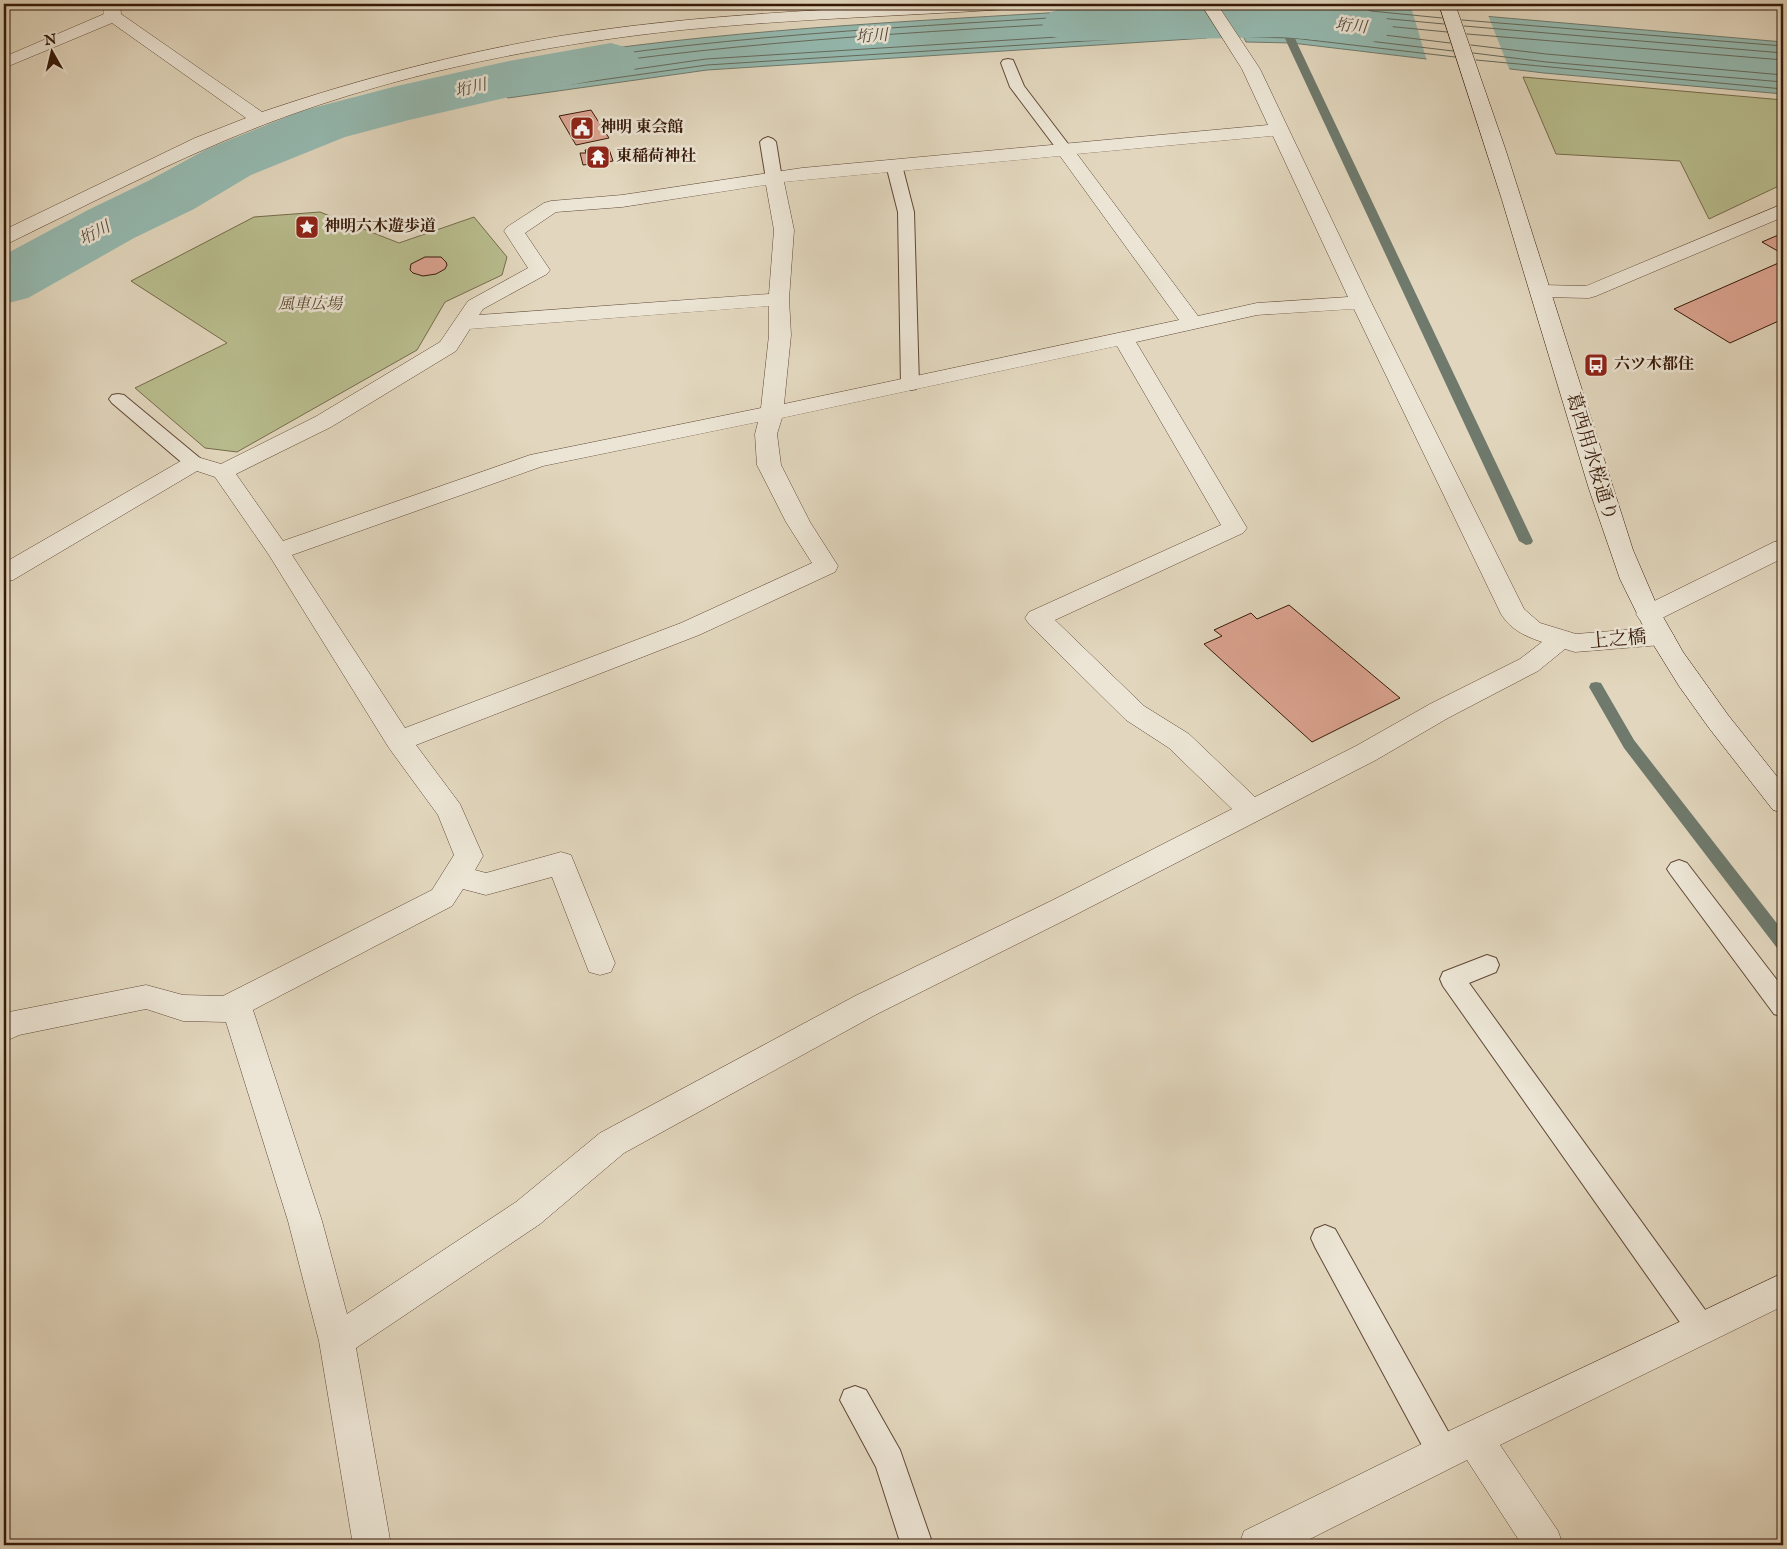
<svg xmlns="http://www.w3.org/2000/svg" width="1787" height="1549" viewBox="0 0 1787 1549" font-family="'IM FELL English','Noto Serif JP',serif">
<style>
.green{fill:#b8bd8e;stroke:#776b4b}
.water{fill:#95bab1;stroke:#6f7a6d}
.pier{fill:#e2d7be}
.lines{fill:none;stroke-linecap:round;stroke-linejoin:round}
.shore{stroke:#666a5c;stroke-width:1}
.stream{fill:#6f7a6d;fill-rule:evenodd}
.river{fill:#95bab1;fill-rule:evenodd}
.building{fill:#dda492;stroke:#361908}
.lane-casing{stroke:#614836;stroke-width:2}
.street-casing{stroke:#614836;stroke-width:1}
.secondary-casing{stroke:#361908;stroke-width:1}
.lane{fill:#ece5d5;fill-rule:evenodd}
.street{fill:#ece5d5;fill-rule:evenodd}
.secondary{fill:#ece5d5;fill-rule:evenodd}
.labels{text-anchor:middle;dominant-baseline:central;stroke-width:5;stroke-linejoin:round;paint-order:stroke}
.far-water-label{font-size:16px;font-style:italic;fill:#52493b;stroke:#ece5d5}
.far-poi-label{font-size:16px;font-weight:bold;fill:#361908;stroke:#ece5d5;text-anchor:start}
.far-park-label{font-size:16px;font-style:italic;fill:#5d4a30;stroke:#ece5d5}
.street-label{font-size:19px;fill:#361908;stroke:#ece5d5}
</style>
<rect width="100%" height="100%" fill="#e2d7be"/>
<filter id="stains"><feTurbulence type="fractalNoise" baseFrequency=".004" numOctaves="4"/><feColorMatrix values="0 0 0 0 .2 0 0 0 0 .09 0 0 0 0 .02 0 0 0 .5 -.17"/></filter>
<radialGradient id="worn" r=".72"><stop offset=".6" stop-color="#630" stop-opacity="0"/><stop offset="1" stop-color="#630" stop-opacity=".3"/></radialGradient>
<!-- green -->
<g class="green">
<polygon points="1523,77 1783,100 1783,184 1709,219 1680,161 1556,154"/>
<polygon points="320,212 399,243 474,217 507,257 502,275 445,302 417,350 237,452 205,448 135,388 227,343 131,281 254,217"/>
</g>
<!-- water -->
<g class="water">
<polygon points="1228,4 1345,4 1783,42 1783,94 1544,73 1292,43 1246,42"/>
<path d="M 1129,8 L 1197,17 L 1207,38 L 707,70 L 508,98 L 465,74 C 498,68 531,60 565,55 C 751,27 941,20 1129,8 Z"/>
</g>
<!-- pier -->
<polygon class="pier" points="1411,7 1488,15 1510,71 1427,61"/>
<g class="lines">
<!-- shore -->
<g class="shore">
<polyline points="1233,4 1250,37 1293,38 1455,57"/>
<polyline points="1240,4 1254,31 1293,32 1453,51"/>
<polyline points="1249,4 1259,24 1294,24 1450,43"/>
<polyline points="1352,4 1355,15 1365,24 1447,32"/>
<polyline points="1359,4 1362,12 1369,17 1444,24"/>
<polyline points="1366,4 1367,9 1371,11 1442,18"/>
<path d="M 1129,13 L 1192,21 L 1198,32 L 1196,34 L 707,65 L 509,93 L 484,78 L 486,75 C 698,35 914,27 1129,13 Z"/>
<path d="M 1128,20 L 1169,25 L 1171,28 L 1169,30 L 706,59 L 511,87 L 502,81 L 504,78 C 712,42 918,32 1128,20 Z"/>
<polyline points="1462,20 1783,46"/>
<polyline points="1464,26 1783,53"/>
<polyline points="1467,34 1783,60"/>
<polyline points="1471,45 1546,54 1783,75"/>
<polyline points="1473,53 1546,62 1783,82"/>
<polyline points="1476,60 1783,89"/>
</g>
<!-- stream -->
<g class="stream">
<polygon points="1272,4 1281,4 1297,43 1533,541 1531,544 1526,545 1519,541 1287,43"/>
<polygon points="1596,682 1601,683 1634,740 1783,931 1783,949 1777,948 1624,748 1589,687 1591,683"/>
</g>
<!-- river -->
<g class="river">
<polygon points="1291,4 1364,10 1384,15 1393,27 1384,39 1364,44 1282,37 1070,41 1050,36 1042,24 1050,12 1070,7"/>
<polygon points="611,43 632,49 640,61 632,73 509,97 409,120 345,137 251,175 194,209 134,238 28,298 4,304 4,255 88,210 148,181 207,149 301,111 397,86 509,61"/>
</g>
</g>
<!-- building -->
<g class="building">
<polygon points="591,110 609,138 576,145 559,116"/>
<polygon points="602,148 604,150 609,149 613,161 607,162 608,165 592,167 591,164 583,165 580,153 586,153 585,150"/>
<polygon points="1783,233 1783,254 1762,242"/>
<polygon points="425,257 441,257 446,262 447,265 445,269 436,274 423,276 413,273 410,270 411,264"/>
<polygon points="1783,261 1783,319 1730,343 1674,309"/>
<polygon points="1289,605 1400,698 1312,742 1204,644 1222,636 1214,630 1251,613 1257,619"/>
</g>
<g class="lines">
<!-- lane casing -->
<g class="lane-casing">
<g id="lane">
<polygon points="1008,59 1013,60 1024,86 1072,149 1069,152 1059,152 1010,87 1001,63 1003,60"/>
<polygon points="768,137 773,139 776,142 782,179 780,182 768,182 766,179 760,142 763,139"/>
<polygon points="894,160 899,162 902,165 914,212 919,385 916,389 910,390 904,389 901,385 898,212 886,165 889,162"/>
<polygon points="118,394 124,395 201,459 203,463 201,467 194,469 187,467 112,403 109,399 112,395"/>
<polygon points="1679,860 1687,863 1783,988 1783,1017 1774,1014 1671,875 1667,869 1671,863"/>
<polygon points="1487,955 1496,958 1499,965 1496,972 1469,983 1711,1318 1715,1328 1711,1338 1701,1342 1691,1338 1443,986 1440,979 1443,972"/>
<polygon points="1325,1225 1335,1229 1454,1442 1458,1453 1454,1464 1443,1468 1432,1464 1315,1247 1311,1238 1315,1229"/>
<polygon points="855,1386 866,1390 900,1450 933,1545 901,1545 876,1467 840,1400 844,1390"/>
</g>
</g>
<!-- street casing -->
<g class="street-casing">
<g id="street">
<path d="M 104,4 L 120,4 L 121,14 L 262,112 C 359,79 459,53 560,36 C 647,22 734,15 822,10 C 887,6 953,0 1018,4 L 1016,8 L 1010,9 C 901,16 791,19 682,30 C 561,43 441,65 325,103 C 216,138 114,192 11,242 L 4,244 L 4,230 L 195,138 L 246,118 L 112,23 L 4,68 L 4,57 L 104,14 Z"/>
<path d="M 1201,4 L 1217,4 L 1260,69 L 1371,302 L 1524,609 L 1540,623 L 1576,634 L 1661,627 L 1670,630 L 1674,636 L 1670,642 L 1661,645 L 1575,652 L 1565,649 L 1538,671 L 1448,718 L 1376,760 L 1073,916 L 877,1014 L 624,1153 L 540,1224 L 356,1348 L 391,1545 L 353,1545 L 319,1341 L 288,1221 L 226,1022 L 183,1021 L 146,1009 L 19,1035 L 4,1042 L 4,1013 L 146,985 L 183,995 L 223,996 L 432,890 L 454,855 L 438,815 L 389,748 L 269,555 L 215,477 L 197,471 L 13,580 L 4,582 L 4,563 L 186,458 L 194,456 L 221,464 L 315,417 L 440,342 L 468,301 L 528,268 L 504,231 L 507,227 L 544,203 L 551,201 L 622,195 L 802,168 L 1268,125 L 1242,69 ZM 1273,136 L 1348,297 L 1257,303 L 1198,316 L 1077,154 ZM 1060,156 L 1179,320 L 784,404 L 791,335 L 789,299 L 794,230 L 784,182 ZM 766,185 L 774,230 L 769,294 L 479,315 L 483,309 L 547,274 L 550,270 L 525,233 L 556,212 L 622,207 ZM 769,306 L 769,335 L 761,408 L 530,455 L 283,541 L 236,474 L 331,427 L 456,351 L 470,329 ZM 1354,309 L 1501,614 C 1511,630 1525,636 1542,642 L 1520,659 L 1430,704 L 1356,746 L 1255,797 L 1189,734 L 1144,706 L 1055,620 L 1243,533 L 1247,528 L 1136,342 L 1257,315 ZM 1117,346 L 1221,525 L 1029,612 L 1025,618 L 1029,624 L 1126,720 L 1169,748 L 1232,809 L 1053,900 L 855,996 L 600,1133 L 516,1202 L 347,1314 L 322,1221 L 253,1010 L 452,906 L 463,889 L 486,895 L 552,877 L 589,972 L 600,975 L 611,972 L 615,963 L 571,855 L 561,852 L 486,873 L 475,870 L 483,856 L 460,804 L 416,745 L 699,635 L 835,572 L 838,566 L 810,522 L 781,465 L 777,434 L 782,418 ZM 758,422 L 755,434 L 757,465 L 786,522 L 812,563 L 681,623 L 405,728 L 292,555 L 543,466 Z"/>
<polygon points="1783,204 1783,217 1596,296 1589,298 1541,297 1534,295 1531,291 1534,287 1541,285 1586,286"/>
<polygon points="1783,540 1783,558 1658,620 1649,622 1640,620 1636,614 1640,608 1774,542"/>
<polygon points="1783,1273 1783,1306 1500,1445 1558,1531 1563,1545 1522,1545 1467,1460 1298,1545 1239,1545 1244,1531 1430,1440"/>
</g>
</g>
<!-- secondary casing -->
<g class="secondary-casing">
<g id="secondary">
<polygon points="4,4 20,4 18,8 4,10"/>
<polygon points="1439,4 1455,4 1506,151 1633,550 1658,608 1683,652 1728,715 1783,784 1783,813 1773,810 1709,728 1679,686 1648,636 1620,579 1589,489 1502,200"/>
</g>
</g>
<!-- lane -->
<use href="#lane" class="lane"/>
<!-- street -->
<use href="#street" class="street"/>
<!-- secondary -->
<use href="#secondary" class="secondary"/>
</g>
<!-- icons -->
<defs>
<g id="civic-square" transform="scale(1.25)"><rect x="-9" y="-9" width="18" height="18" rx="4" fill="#8f2418" stroke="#ece5d5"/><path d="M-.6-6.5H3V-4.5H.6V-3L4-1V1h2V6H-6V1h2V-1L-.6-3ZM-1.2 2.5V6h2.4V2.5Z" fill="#fff"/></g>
<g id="temple-square" transform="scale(1.25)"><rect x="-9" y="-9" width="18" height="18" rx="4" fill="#8f2418" stroke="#ece5d5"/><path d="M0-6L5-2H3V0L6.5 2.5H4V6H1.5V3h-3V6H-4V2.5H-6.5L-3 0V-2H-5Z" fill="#fff"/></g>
<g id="sight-square" transform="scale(1.25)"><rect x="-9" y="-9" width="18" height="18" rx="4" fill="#8f2418" stroke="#ece5d5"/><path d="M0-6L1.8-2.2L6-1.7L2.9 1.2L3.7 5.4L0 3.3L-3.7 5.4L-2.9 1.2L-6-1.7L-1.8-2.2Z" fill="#fff"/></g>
<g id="bus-square" transform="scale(1.25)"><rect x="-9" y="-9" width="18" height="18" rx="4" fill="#8f2418" stroke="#ece5d5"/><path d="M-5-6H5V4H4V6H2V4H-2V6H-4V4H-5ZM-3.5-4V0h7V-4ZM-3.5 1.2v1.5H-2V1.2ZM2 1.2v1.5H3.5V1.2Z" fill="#fff"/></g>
</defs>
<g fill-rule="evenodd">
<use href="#civic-square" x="582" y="128"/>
<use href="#temple-square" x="598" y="157"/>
<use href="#sight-square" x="307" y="227"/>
<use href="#bus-square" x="1596" y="365"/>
</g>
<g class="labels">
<!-- far-water labels -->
<g class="far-water-label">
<text transform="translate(1351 27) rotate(5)">垳川</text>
<text transform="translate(872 37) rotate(-4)">垳川</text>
<text transform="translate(471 89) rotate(-14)">垳川</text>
<text transform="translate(95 234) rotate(-28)">垳川</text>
</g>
<!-- far-poi labels -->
<g class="far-poi-label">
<text x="600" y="128">神明 東会館</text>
<text x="616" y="157">東稲荷神社</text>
<text x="324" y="227">神明六木遊歩道</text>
<text x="1614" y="365">六ツ木都住</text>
</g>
<!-- far-park labels -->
<g class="far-park-label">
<text x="310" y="305">風車広場</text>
</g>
<!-- street labels -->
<g class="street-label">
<text transform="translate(1591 457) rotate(73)">葛西用水桜通り</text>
<text transform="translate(1618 640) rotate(-5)">上之橋</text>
</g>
</g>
<!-- margin -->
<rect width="1787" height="1549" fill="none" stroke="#e2d7be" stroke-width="20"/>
<rect x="5" y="5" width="1777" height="1539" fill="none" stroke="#361908" stroke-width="2.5"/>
<rect x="10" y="10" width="1767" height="1529" fill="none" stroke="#361908"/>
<!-- north arrow -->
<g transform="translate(52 52) rotate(352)" stroke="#ece5d5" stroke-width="4" paint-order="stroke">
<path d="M0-4L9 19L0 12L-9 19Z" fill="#361908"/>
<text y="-8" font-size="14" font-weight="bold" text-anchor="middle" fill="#361908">N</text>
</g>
<rect width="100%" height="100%" filter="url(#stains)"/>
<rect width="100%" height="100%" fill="url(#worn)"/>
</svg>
